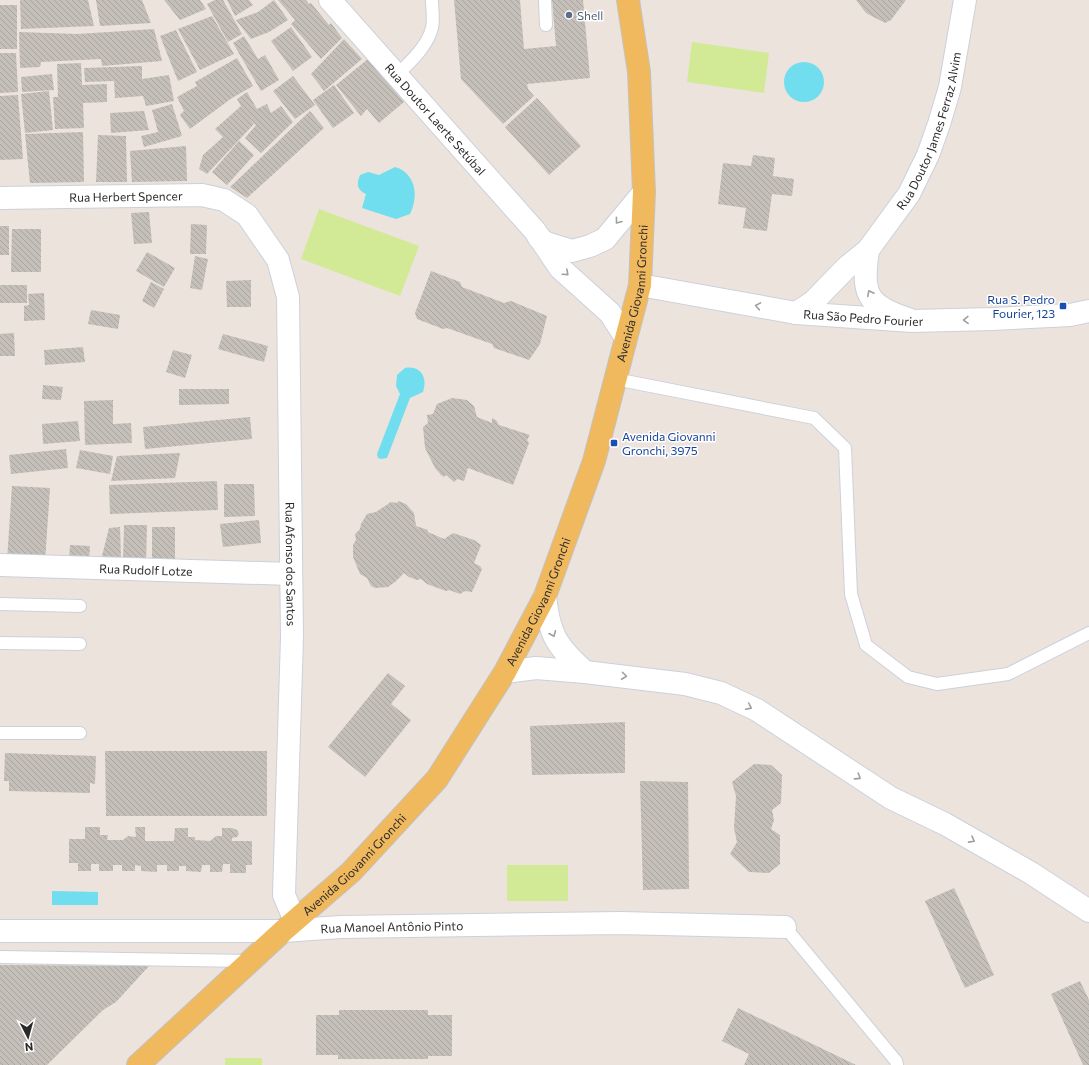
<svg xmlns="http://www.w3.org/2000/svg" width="1089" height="1065" viewBox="0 0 1089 1065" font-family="Commissioner,sans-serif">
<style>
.pitch{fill:#d2ea95}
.water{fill:#70deee}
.building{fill:url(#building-back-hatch)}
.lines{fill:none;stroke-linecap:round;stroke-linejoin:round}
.lane-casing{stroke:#cbd1dc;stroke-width:14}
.street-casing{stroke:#cbd1dc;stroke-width:24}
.secondary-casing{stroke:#cbd1dc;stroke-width:24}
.primary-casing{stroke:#c3c3c3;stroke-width:24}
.lane{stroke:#fff;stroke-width:12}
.street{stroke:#fff;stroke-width:22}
.secondary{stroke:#fff;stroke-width:22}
.primary{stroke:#f0b95e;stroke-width:22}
.oneway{stroke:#9f9f9f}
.service-dot{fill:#5c6f8a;stroke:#fff;stroke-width:1.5}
.transit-dot{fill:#1a4fb4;stroke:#fff;stroke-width:1.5}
.labels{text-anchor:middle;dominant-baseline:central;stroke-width:3;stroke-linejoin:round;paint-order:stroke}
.service-label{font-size:12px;fill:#4e5e75;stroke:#fff;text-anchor:start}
.street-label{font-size:12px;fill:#2a2a2a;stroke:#fff}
.transit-label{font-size:12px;fill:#164399;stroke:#fff;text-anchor:end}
</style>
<defs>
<pattern id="building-back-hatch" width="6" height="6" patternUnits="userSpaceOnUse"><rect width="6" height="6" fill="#c4bfb8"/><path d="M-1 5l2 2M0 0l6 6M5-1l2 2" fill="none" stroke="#a9a49e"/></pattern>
</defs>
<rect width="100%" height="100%" fill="#ece3dd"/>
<!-- pitch -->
<g class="pitch">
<polygon points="692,42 769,53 764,93 687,82"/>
<polygon points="319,209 419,246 400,296 301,259"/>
<rect x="507" y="865" width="61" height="36"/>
<rect x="225" y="1058" width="37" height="7"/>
</g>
<!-- water -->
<g class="water">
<circle cx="804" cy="82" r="20"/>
<path d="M 395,167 C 416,173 419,197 410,214 L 396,219 L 362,208 L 366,194 C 357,190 356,184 360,175 L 368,172 L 379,175 Z"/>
<path d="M 405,368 C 421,365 428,378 423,392 L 410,398 L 387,458 L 381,459 L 378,458 L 377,454 L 400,394 L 396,386 L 397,375 Z"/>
<polygon points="52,891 98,892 98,905 52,905"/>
</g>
<!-- building -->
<g class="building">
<polygon points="20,0 88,0 94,26 21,29"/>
<polygon points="96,0 142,0 151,23 100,26"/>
<polygon points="164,0 200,0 206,9 180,20"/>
<polygon points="215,0 223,0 242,34 228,42 207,4"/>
<polygon points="227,0 249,0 253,5 235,16"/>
<polygon points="274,0 288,20 269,32 251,39 236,20 258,12"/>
<polygon points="278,0 306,0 309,4 311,3 329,25 331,23 342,38 321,59 291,24 295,20"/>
<polygon points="454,0 520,0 524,49 556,46 552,0 583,0 590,78 527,84 528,89 534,96 503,124 461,79"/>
<polygon points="856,0 906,0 891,20 885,23 866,13"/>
<rect x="0" y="5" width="17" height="44"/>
<polygon points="212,16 234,54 200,70 178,29"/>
<polygon points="291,27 312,57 293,71 271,41"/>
<polygon points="154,29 162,61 102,66 101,59 41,62 40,67 20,68 19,32 78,34"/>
<polygon points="176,30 197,72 178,81 160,36"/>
<polygon points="244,36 258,59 265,55 279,80 261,91 233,43"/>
<polygon points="344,39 362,59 324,91 311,74"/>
<polygon points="0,53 16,53 18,92 0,93"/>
<polygon points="237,58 253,86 232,98 190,129 180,115 184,111 177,97 197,86 195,82"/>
<polygon points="368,59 404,102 379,123 367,109 361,116 336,85"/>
<polygon points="81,63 82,85 107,84 107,102 83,103 84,128 55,129 53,97 58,97 57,64"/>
<polygon points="142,66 142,79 169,75 174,101 146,106 143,96 115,98 114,81 85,82 84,68"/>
<polygon points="52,74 54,90 22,92 21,77"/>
<polygon points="293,76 315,105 295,119 273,91"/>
<polygon points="334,85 354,113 333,128 313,100"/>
<polygon points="49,91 53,130 25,133 21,94"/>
<polygon points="247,92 257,109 267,104 271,113 281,106 293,122 261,153 245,138 256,125 249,118 254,124 207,174 199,169 203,155 223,137 215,129 241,106 237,99"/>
<polygon points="18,95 23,159 0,160 0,96"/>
<polygon points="537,98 581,146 549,175 505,127"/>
<polygon points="172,104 182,136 144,147 141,136 158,132 152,110"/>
<polygon points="144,111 149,130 111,133 110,113"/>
<polygon points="310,111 324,128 247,198 230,187"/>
<polygon points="83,132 84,182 30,183 25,134"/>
<polygon points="98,135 126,136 127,182 96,182"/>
<polygon points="239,141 254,155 227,185 212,172"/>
<polygon points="186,146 187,181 132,182 130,151"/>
<polygon points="753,155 775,158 773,176 794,179 792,196 772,194 767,231 743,228 746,208 718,204 723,163 751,166"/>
<polygon points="149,212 152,243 134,244 131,213"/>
<polygon points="191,224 207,225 206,254 190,254"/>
<rect x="0" y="226" width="9" height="29"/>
<polygon points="12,229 41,229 41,272 11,272"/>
<polygon points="147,252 175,268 164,287 136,271"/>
<polygon points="195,256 208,259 202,290 190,288"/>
<polygon points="431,271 460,282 462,287 504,303 511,301 547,316 540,344 529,360 494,348 492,344 447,328 443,329 417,319 415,313"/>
<polygon points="251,280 251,307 227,307 226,281"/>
<polygon points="151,282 164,289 154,308 142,301"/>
<rect x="0" y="285" width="27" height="18"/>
<polygon points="44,293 45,320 24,321 24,306 29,305 28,294"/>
<polygon points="91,310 120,315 118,329 88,324"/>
<polygon points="14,333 15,356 0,356 0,334"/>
<polygon points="223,334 268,346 264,362 218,349"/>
<polygon points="83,347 85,362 45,365 44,350"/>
<polygon points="173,350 192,355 185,378 166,372"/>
<polygon points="43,385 63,387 61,400 42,399"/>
<polygon points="179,389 229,389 229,404 179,405"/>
<polygon points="452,398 467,400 474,406 477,417 492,423 492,418 496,420 499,425 530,435 527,440 529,443 513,485 468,468 464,481 457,479 454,482 446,475 444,477 441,475 435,468 425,448 423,427 428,423 427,415 433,414 437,404"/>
<polygon points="113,400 113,424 131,423 132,443 85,445 84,401"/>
<polygon points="250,417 252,439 145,449 143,427"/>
<polygon points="78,421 80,441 43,444 42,424"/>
<polygon points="66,449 68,468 11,474 9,455"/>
<polygon points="80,450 113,456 110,474 76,468"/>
<polygon points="180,453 175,478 111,481 117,456"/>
<polygon points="217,481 218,510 110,514 109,485"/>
<polygon points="224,484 254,484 255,516 224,517"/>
<polygon points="12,486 50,488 45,562 7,560"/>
<polygon points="398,501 406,504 414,513 416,526 428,530 428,532 444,539 453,533 474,540 481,545 474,563 480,566 482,569 472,592 465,591 460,594 449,590 446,591 427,584 421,579 417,580 409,577 404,573 395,582 388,587 375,588 371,586 367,578 360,574 353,557 353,545 356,540 355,534 360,529 361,524 367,514 376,512 391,502 397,503"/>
<polygon points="259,520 261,543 223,547 220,524"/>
<polygon points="124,525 147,525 146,563 123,563"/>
<polygon points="120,527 121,559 101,560 109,528"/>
<rect x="152" y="527" width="23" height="38"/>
<polygon points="70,545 90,546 89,561 69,558"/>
<polygon points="388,673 405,686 391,704 411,720 365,777 328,747"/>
<polygon points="625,722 625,773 532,775 530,726"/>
<polygon points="105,751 267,751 267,816 106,816"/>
<polygon points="5,753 96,756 95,784 90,783 90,793 9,791 9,781 4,781"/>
<polygon points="754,764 771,765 782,775 781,803 772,810 774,820 771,829 780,835 780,864 769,873 749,872 730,854 737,842 734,828 736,796 732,782"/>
<polygon points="640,781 688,782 689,889 643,890"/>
<polygon points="85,827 100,827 100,835 108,835 107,840 123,840 128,836 136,837 135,827 145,827 145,841 174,841 175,828 188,828 188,837 195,837 195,840 210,841 216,836 222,836 222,828 232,828 237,830 239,834 237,837 232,838 232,841 252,841 252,865 246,865 246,873 230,873 230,864 223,864 222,872 210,872 210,865 202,865 201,872 186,871 186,866 179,866 179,871 167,871 167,865 157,865 157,872 141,871 141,866 135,865 135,871 122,871 122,865 113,865 113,871 99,871 99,864 91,864 91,871 78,871 78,863 69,863 69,839 85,839"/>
<polygon points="954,888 994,975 965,988 925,901"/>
<polygon points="0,965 149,966 116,1002 103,1010 47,1065 0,1065"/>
<polygon points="1080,981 1089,1000 1089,1065 1083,1065 1051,994"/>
<polygon points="738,1008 856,1065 744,1065 749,1054 722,1041"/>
<polygon points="339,1010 428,1010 428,1015 452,1015 452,1056 428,1056 428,1059 338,1059 338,1055 316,1055 316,1015 339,1015"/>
</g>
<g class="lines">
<!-- lane casing -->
<g class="lane-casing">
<g id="lane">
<polyline points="545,0 546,25"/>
<path d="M 397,75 C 410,62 427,47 432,28 C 434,19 432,9 432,0"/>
<polyline points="615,379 814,418 845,448 851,594 866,645 908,677 937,684 1008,674 1089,633"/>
<polyline points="0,604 80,606"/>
<polyline points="0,643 80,644"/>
<polyline points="0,733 80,733"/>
<polyline points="785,927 896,1061 897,1065"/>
<polyline points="0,957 251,961"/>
</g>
</g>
<!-- street casing -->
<g class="street-casing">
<g id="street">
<path id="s1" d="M 330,0 L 535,231 L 560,268 L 610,313 L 626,338"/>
<path id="s2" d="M 0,198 L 202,195 L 224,200 L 247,215 L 278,260 L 288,297 L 292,637 L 284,895 L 295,921"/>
<polyline points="539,238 546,243 572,251 590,246 605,239 644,192"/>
<path d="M 868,250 C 862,293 865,305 908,319"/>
<path id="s3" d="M 796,313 L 813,302 L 847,267 L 868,250 L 909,194 L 928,155 L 939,124 L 950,87 L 965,0"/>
<path id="s4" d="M 0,565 L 291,574"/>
<path id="s5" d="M 0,931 L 283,931 L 341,927 L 621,923 L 785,927"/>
</g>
</g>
<!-- secondary casing -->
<g class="secondary-casing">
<g id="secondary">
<path id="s6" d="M 640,285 L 796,313 L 912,321 L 993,319 L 1070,315 L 1089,311"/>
<path d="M 545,596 C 549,634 556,646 585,672"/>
<polyline points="505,672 536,668 585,672 685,684 721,693 757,710 891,798 945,824 1031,873 1089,911"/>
</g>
</g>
<!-- primary casing -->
<g class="primary-casing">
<g id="primary">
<path id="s7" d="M 138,1065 L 283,931 L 351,872 L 437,779 L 505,672 L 545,596 L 594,461 L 640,285 L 644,192 L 639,72 L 628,0"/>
</g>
</g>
<!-- lane -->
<use href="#lane" class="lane"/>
<!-- street -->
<use href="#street" class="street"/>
<!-- secondary -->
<use href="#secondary" class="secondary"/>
<!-- primary -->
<use href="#primary" class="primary"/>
</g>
<!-- one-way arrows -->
<defs><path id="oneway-chevron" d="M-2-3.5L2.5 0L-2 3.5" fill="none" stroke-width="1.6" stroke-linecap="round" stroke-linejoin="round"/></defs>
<g class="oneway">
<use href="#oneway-chevron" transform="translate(618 221) rotate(127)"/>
<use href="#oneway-chevron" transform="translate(566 273) rotate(42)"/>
<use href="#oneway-chevron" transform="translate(870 293) rotate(-117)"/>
<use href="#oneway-chevron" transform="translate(758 306) rotate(-170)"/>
<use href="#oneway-chevron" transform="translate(966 320) rotate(179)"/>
<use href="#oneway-chevron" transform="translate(553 634) rotate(67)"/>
<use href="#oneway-chevron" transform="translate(624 676) rotate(7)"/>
<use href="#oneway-chevron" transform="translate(749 707) rotate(26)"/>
<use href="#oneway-chevron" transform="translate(858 777) rotate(33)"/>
<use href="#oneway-chevron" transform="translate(972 840) rotate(29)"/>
</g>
<!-- markers -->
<circle class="service-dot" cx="569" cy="15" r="4"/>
<g class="transit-dot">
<rect x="1059" y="302" width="8" height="8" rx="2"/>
<rect x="610" y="439" width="8" height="8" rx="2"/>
</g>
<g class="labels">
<!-- service labels -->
<g class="service-label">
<text x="577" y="15">Shell</text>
</g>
<!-- street labels -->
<g class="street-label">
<text stroke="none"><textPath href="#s1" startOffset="159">Rua Doutor Laerte Setúbal</textPath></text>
<text stroke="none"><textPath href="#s3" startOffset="232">Rua Doutor James Ferraz Alvim</textPath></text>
<text stroke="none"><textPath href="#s2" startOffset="126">Rua Herbert Spencer</textPath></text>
<text stroke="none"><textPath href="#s7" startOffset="943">Avenida Giovanni Gronchi</textPath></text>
<text stroke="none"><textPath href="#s6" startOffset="226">Rua São Pedro Fourier</textPath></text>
<text stroke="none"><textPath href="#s2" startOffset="612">Rua Afonso dos Santos</textPath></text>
<text stroke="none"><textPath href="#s4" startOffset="146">Rua Rudolf Lotze</textPath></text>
<text stroke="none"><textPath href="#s7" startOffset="619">Avenida Giovanni Gronchi</textPath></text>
<text stroke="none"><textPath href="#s7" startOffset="295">Avenida Giovanni Gronchi</textPath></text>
<text stroke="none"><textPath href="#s5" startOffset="392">Rua Manoel Antônio Pinto</textPath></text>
</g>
<!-- transit labels -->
<g class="transit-label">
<text x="1055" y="299">Rua S. Pedro<tspan x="1055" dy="14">Fourier, 123</tspan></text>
<text x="622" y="436" text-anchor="start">Avenida Giovanni<tspan x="622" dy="14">Gronchi, 3975</tspan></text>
</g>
</g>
<!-- north arrow -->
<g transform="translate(28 1037) rotate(174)" stroke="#ffffff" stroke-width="3" paint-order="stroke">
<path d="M0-3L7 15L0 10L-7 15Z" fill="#2a2a2a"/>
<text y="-6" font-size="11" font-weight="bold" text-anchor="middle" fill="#2a2a2a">N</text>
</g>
</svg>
